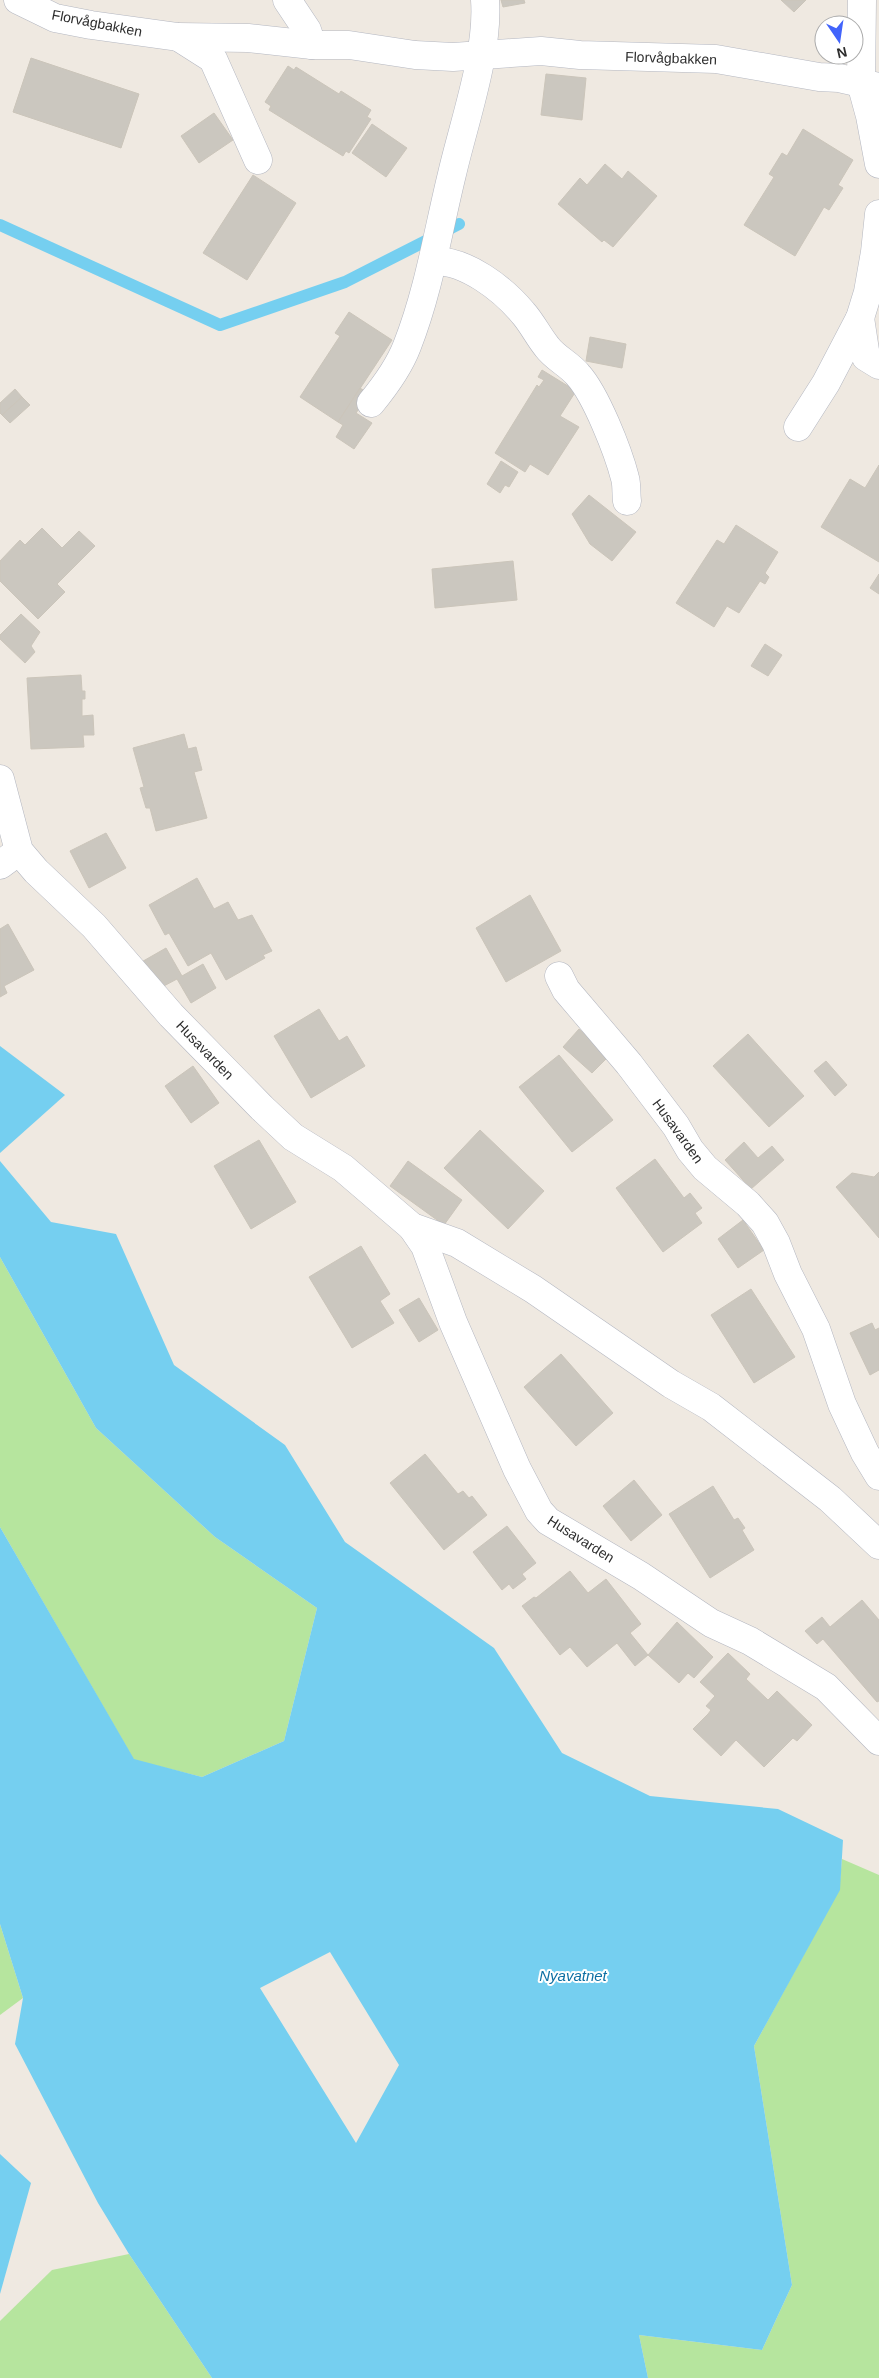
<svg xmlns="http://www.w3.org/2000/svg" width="879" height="2378" viewBox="0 0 879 2378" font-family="Arial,sans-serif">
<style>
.green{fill:#b6e59e}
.water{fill:#75cff0;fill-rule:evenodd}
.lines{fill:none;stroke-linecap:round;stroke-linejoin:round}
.stream{stroke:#75cff0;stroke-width:12}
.building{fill:#cbc7bf;stroke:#cbc5ba}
.minor-casing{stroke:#b4b7c1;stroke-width:29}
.minor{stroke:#fff;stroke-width:28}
.labels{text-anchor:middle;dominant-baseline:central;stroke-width:4;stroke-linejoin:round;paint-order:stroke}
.street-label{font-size:14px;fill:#2e2e2e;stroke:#fff}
.water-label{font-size:15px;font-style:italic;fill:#0d6fa3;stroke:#fff}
</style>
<rect width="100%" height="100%" fill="#efe9e1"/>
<!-- green -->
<g class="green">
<polygon points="0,1257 96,1428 215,1537 317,1608 284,1741 202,1777 134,1760 0,1527"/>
<polygon points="842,1859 879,1875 879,2378 648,2378 639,2335 762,2350 792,2285 754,2046 839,1890"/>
<polygon points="0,1924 23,1998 0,2015"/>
<polygon points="129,2254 212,2378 0,2378 0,2321 52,2270"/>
</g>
<!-- water -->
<g class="water">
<polygon points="0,1046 65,1095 0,1153"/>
<path d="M 0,1161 L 51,1222 L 116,1234 L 174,1365 L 285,1445 L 345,1542 L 494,1648 L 562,1753 L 650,1796 L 778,1809 L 843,1840 L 840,1890 L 754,2046 L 792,2285 L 762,2350 L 639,2335 L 648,2378 L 212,2378 L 129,2254 L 98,2203 L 15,2044 L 23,1998 L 0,1924 L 0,1527 L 134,1759 L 202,1777 L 284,1741 L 317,1608 L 215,1537 L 96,1428 L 0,1257 ZM 330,1952 L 399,2065 L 356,2143 L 260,1988 Z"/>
<polygon points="0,2154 31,2183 0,2294"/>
</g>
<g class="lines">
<!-- stream -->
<polyline class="stream" points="0,225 220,325 345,282 459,224"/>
</g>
<!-- building -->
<g class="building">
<polygon points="501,0 524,0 525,3 503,7"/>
<polygon points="781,0 806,0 794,12"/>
<polygon points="31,58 139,94 121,148 13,112"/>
<polygon points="288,66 294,70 296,67 339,94 341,91 371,110 367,117 371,119 349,153 346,151 343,156 269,110 271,106 265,102"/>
<polygon points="546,74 586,78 582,120 541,115"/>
<polygon points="214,113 233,140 199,163 181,136"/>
<polygon points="372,124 407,148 386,177 352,153"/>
<polygon points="803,129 853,160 838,185 843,188 829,210 824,207 795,256 744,225 774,177 769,174 782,153 787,156"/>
<polygon points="605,164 622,179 628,171 657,196 613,247 604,240 602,242 558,204 580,178 587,185"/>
<polygon points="253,175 296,203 247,280 203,253"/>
<polygon points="349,312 392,340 338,422 300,397 340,336 335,333"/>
<polygon points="590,337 626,344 622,368 586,361"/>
<polygon points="542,370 576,391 560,416 579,427 548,475 530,464 525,472 495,453 537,385 539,387 544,380 538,377"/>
<polygon points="360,388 369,394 356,413 372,423 354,449 336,437 343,425 338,422"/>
<polygon points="15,389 22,397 2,415 0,413 0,403"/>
<polygon points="22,397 30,405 10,423 2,415"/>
<polygon points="501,461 518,472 509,487 505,485 500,493 487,484"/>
<polygon points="879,465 879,562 821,527 850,479 865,488"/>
<polygon points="589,495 636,532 612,561 590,544 572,514"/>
<polygon points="736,525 778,552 765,573 769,577 765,584 760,581 739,613 727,606 714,627 676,603 717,540 724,544"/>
<polygon points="42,528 62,548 79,531 95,546 57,584 65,592 38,619 0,581 0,561 20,540 25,545"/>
<polygon points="513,561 517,600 435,608 432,569"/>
<polygon points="879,574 879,594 870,588"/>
<polygon points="21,614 40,632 31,646 35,652 25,663 0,639 0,635"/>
<polygon points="765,644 782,655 768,676 751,666"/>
<polygon points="81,675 82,691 85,691 85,699 82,699 82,716 93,715 94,735 83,735 84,747 31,749 27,678"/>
<polygon points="184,734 188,749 196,747 202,770 194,772 207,818 156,831 150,808 146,808 140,788 144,787 133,748"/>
<polygon points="106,833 126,868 89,888 70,851"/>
<polygon points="197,878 214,909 228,902 238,920 252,915 272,951 263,955 265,958 226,980 211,953 188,966 169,933 165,935 149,905"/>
<polygon points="530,895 561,951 506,982 476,928"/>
<polygon points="8,924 34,970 4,986 7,993 0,997 0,929"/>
<polygon points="166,948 182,976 203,964 216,988 191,1003 177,979 160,988 138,964"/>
<polygon points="319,1009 339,1041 347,1036 365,1066 311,1098 274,1036"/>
<polygon points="579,1029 609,1056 592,1073 563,1047"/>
<polygon points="748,1034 804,1096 769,1127 713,1066"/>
<polygon points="559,1055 613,1120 572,1152 519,1087"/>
<polygon points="826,1061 847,1085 835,1096 814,1071"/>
<polygon points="193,1066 219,1103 191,1123 165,1086"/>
<polygon points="480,1130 544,1191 508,1229 444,1168"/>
<polygon points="259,1140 296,1202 251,1229 214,1166"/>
<polygon points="744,1142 758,1158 772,1146 784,1160 751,1189 725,1160"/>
<polygon points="655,1159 684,1198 690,1193 702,1208 695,1213 702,1223 663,1252 616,1188"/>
<polygon points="408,1161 462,1200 444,1225 390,1186"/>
<polygon points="879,1172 879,1238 836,1187 852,1173 874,1177"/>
<polygon points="743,1220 764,1250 738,1268 718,1239"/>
<polygon points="361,1246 390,1294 380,1301 394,1323 352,1348 309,1277"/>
<polygon points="751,1289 795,1357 754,1383 711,1315"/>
<polygon points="419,1298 438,1330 419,1342 399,1310"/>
<polygon points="872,1323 875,1330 879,1328 879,1370 870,1375 850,1333"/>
<polygon points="561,1354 613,1413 576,1446 524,1387"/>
<polygon points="425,1454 458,1494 463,1491 469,1498 472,1496 487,1515 444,1550 390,1483"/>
<polygon points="634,1480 662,1515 631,1541 603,1506"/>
<polygon points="713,1486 734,1520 738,1518 745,1528 742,1530 754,1550 710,1578 669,1514"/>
<polygon points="507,1526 536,1563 522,1574 526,1579 513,1589 509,1584 502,1590 473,1552"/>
<polygon points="570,1571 588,1593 606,1579 641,1624 630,1633 648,1655 635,1666 617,1643 587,1667 570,1647 560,1655 522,1606 534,1597 536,1598"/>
<polygon points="862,1600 879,1620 879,1701 877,1702 823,1639 817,1644 805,1631 822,1617 830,1627"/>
<polygon points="677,1622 713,1657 694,1678 688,1673 679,1683 648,1655"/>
<polygon points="728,1653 750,1674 746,1679 768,1700 777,1691 812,1725 797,1741 793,1738 764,1767 736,1740 721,1756 693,1729 708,1714 711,1710 706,1706 715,1696 700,1682"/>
</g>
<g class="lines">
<!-- minor casing -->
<g class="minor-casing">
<g id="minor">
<polyline points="18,0 55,18 91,25 178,37 248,38 312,45 349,45 415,55 453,57 541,51 580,55 716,59 819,77 839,78 879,87"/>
<polyline points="287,0 307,30 312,45"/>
<polyline points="862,0 861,83 870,116 879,164"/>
<polyline points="180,38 213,59 258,160"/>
<path d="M 433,261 C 466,260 503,289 523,313 C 532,323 538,336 547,347 C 555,358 569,364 578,375 C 596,395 618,451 625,478 C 627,485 626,494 627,501"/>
<polyline points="860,318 866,357 879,365"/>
<path d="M 371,403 C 385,386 399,367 407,346 C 429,290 438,231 452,174 C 464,122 489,52 485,0"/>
<polyline points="798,427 826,383 860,318 868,292 875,252 879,214"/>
<polyline points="0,779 19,851 36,871 94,926 171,1015 262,1108 293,1137 343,1168 412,1227 457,1243 533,1289 671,1384 711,1407 830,1499 879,1545"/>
<polyline points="0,865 19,851"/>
<polyline points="559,976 566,990 629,1064 676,1126 690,1150 705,1168 748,1204 765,1223 776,1243 788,1274 816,1329 842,1404 865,1453 879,1476"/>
<polyline points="412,1227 425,1246 453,1322 517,1469 539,1511 548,1521 641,1576 711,1623 750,1641 826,1687 879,1741"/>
</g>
</g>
<!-- minor -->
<use href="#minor" class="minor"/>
</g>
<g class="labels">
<!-- street labels -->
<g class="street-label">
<text transform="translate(97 23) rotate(11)">Florvågbakken</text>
<text transform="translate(671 58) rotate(2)">Florvågbakken</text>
<text transform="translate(205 1050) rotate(46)">Husavarden</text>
<text transform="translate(678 1131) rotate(54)">Husavarden</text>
<text transform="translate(581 1539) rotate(32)">Husavarden</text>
</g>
<!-- water labels -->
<g class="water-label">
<text x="573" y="1975">Nyavatnet</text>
</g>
</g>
<!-- north arrow -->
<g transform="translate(839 40) rotate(167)"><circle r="24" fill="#ffffff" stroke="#ababab"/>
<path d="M0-4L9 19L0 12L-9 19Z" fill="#4264fb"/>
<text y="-8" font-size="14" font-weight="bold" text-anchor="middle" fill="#2e2e2e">N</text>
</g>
</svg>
